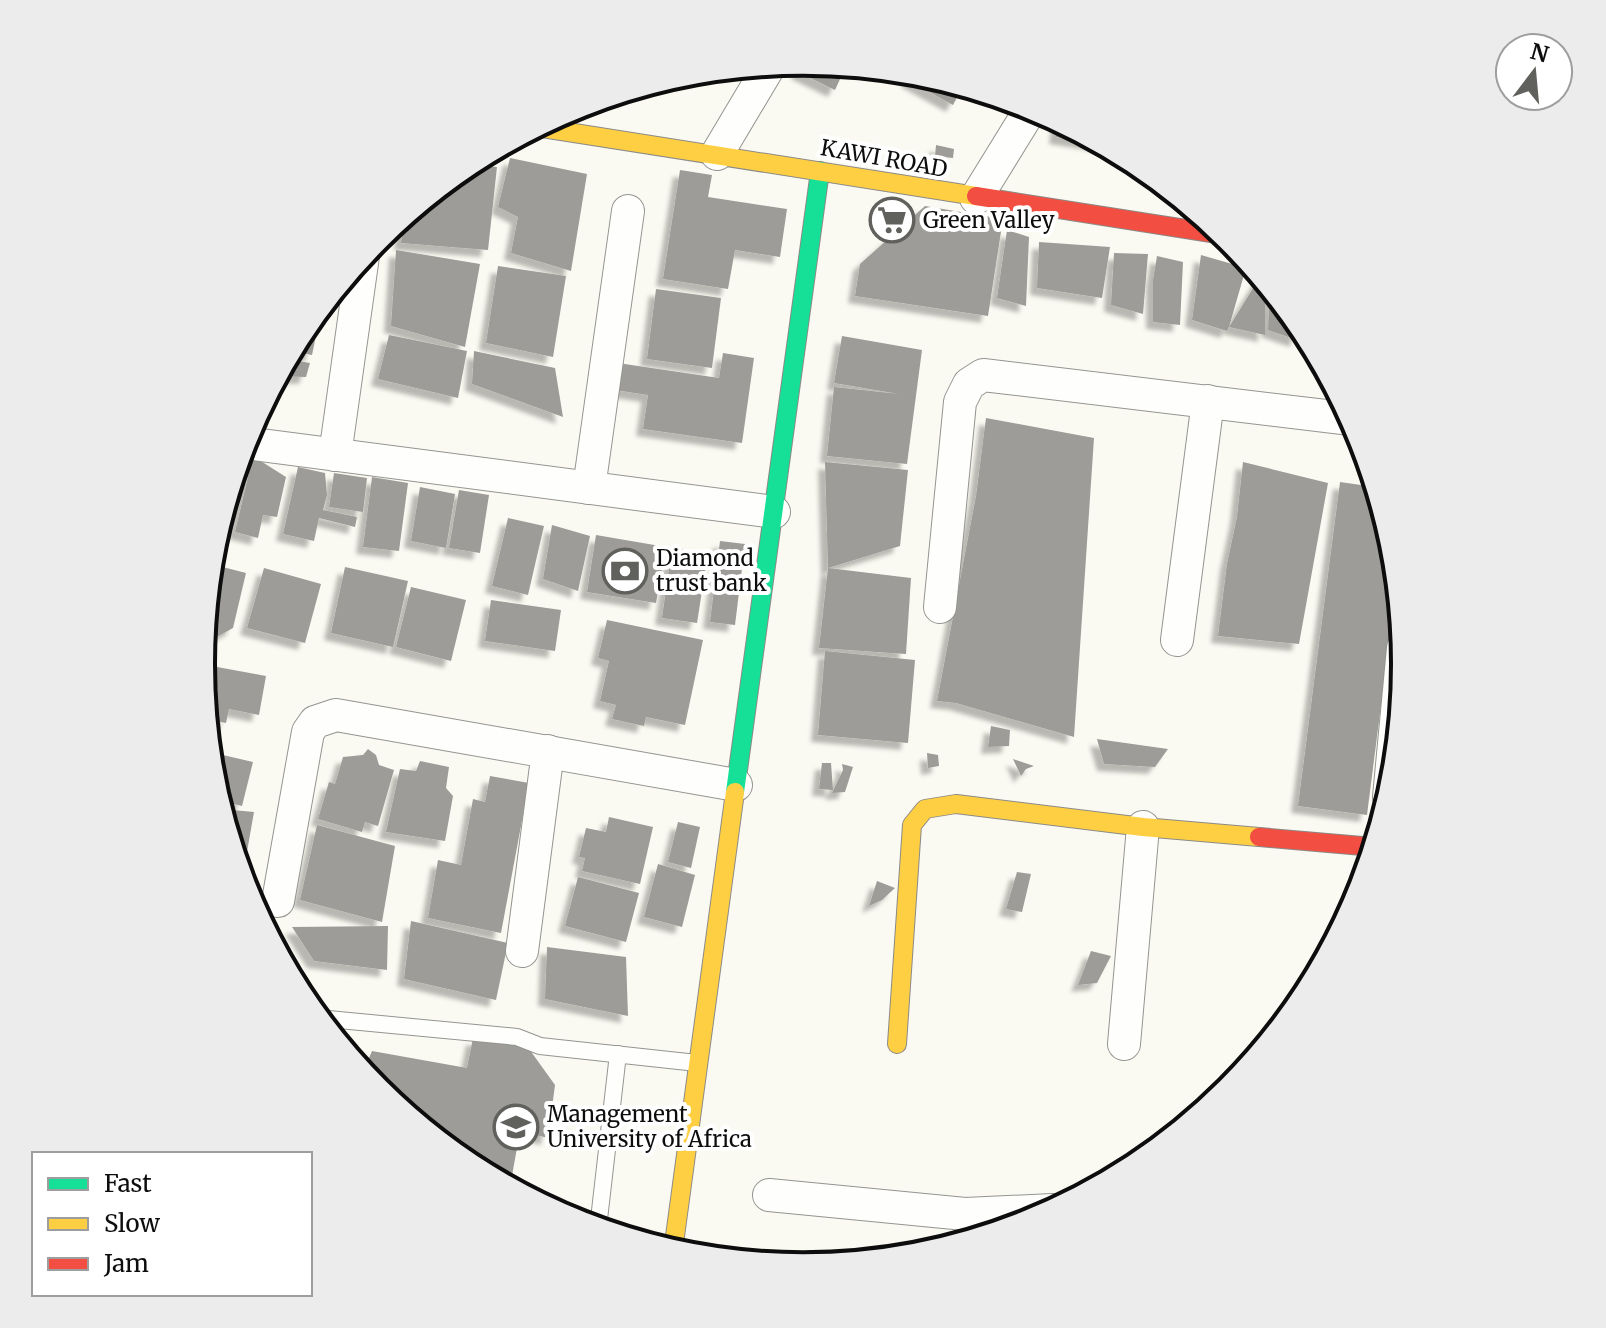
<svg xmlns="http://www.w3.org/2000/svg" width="1606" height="1328" viewBox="0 0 1606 1328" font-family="Merriweather,serif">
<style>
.building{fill:#9e9c98;filter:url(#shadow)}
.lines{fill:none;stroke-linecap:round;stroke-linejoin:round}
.lane-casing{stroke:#949490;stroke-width:18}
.street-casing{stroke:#949490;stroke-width:34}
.fast-casing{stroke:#8b8a87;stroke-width:20}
.slow-casing{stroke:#8b8a87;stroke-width:20}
.jam-casing{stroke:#8b8a87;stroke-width:20}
.lane{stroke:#fefefd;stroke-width:16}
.street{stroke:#fefefd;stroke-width:32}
.fast{stroke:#16e098;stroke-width:18}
.slow{stroke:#ffcf43;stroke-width:18}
.jam{stroke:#f24e42;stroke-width:18}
.labels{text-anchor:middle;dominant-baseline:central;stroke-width:8;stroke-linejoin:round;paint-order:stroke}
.street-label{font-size:22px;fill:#0d0d0d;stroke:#fff}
.poi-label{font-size:22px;fill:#0d0d0d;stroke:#fff;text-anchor:start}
.rim{fill:none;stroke:#0d0d0d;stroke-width:4}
</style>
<defs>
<filter id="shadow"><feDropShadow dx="-7" dy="7" stdDeviation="2" flood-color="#0004"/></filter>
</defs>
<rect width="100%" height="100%" fill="#fbfaf2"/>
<!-- building -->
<g class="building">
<polygon points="802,62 803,62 846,66 835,90 798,72"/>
<polygon points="912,73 921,74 963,86 953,105 908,80"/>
<polygon points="1058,121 1100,143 1100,144 1056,137"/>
<polygon points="936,145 954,149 953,158 935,156"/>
<polygon points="510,158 587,174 571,271 511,253 518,217 498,207"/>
<polygon points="468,164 497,167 488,250 401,243 405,216"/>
<polygon points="680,170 712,175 708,197 787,209 780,257 735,250 728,289 663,279"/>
<polygon points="925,206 1003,219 988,316 855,296 860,264"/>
<polygon points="1007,230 1029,237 1026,306 997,298"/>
<polygon points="1039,242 1110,247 1102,298 1037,288"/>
<polygon points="396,250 480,264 465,347 391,326"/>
<polygon points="1114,253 1148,254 1143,314 1111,305"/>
<polygon points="1201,255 1246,268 1229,327 1260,277 1265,282 1265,335 1229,327 1227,331 1192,320"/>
<polygon points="1157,256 1183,262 1180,325 1153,322 1153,280"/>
<polygon points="498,266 566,276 553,357 486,343"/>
<polygon points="1270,288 1300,325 1297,340 1268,330"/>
<polygon points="656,289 721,298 712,368 647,359"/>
<polygon points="313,316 320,317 312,355 291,351"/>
<polygon points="389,335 467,351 458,398 378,379"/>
<polygon points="842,336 922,350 907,464 827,456 834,387 899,394 834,383"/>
<polygon points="474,351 555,368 563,417 472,384"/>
<polygon points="723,353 754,358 742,443 643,429 648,395 615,390 618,363 719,378"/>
<polygon points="287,359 310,363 306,377 277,376"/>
<polygon points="986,418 1094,438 1074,737 956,703 937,701 976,496"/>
<polygon points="253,456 286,477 277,517 263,515 258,538 235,532"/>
<polygon points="825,462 908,470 900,546 828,568"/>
<polygon points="1243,462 1328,483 1299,644 1218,636 1227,564 1237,517"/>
<polygon points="298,467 325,473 327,495 323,510 357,517 355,527 319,518 314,541 283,534"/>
<polygon points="334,473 367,478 363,512 329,507"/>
<polygon points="234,475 236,476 225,528 219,527"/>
<polygon points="372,477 408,483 399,551 363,547"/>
<polygon points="1340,482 1375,487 1394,547 1397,580 1367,815 1298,806"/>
<polygon points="420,487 455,494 446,548 411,541"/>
<polygon points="459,490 489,495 480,553 449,548"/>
<polygon points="508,518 544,526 528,595 492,586"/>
<polygon points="552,525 590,536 578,591 543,579"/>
<polygon points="596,535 666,547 656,603 587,592"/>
<polygon points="720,541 745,544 735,625 710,622"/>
<polygon points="672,548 708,553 697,623 662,618"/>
<polygon points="211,564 246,573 233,628 215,638 205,622"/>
<polygon points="345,567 408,581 393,647 331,633"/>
<polygon points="264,568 321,584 305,643 247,628"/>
<polygon points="828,568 911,578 906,654 819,648"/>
<polygon points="411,587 466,600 451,661 396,647"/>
<polygon points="491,600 561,610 555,651 485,641"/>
<polygon points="607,620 703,640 685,725 646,717 644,726 612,719 616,705 600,701 609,661 598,658"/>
<polygon points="825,651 915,660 908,743 818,735"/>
<polygon points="201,664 266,676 259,715 229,709 226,723 206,719"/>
<polygon points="991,726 1010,730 1009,746 988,747"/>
<polygon points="1097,739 1168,749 1155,767 1104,764"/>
<polygon points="368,749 376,755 379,765 394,770 378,826 365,822 362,832 318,819 329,782 335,784 343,757 363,755"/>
<polygon points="210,752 253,762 242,806 218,800 212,781"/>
<polygon points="927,753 938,755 939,766 928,768"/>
<polygon points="1013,759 1034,766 1026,769 1021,776"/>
<polygon points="420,761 449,767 446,788 453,796 445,841 386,832 400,769 416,771"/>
<polygon points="822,763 831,763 833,790 819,789"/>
<polygon points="842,764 853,767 845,792 832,793 843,770"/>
<polygon points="490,776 529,783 501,933 428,918 438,860 461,865 473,799 485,802"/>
<polygon points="221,809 254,812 242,880 235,855"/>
<polygon points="609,817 653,827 640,884 582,871 585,858 579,857 586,828 606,832"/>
<polygon points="678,822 700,827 691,868 668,862"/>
<polygon points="317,825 395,846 382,922 300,900"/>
<polygon points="658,864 695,875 682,927 644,917"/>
<polygon points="1017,872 1031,874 1022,912 1006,909"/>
<polygon points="578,877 639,893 626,942 565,926"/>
<polygon points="877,881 895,888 882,900 869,906"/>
<polygon points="411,921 508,943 496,1000 404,979"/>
<polygon points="388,926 387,970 314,961 292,927"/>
<polygon points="547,947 626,957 628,1016 545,999"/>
<polygon points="1091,951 1111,956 1097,983 1078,985"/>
<polygon points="473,1038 527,1046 555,1085 548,1138 520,1131 510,1187 468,1164 377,1089 353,1060 367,1063 372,1051 467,1068"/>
</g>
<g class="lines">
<!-- lane casing -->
<g class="lane-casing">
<g id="lane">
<polyline points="318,1018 517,1037 540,1046 697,1063"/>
<polyline points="598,1228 618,1054"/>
</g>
</g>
<!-- street casing -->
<g class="street-casing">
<g id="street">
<polyline points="717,154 770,65"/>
<polyline points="976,198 1032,107"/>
<polyline points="254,444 774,512"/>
<polyline points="335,455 363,256"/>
<polyline points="589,488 628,211"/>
<polyline points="940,607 960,402 969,384 983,375 1351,419"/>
<polyline points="1177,640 1208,401"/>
<polyline points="1389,797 1403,648"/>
<polyline points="278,901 308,732 315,722 336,715 736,785"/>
<polyline points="522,951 548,751"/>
<polyline points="1124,1044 1143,827"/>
<polyline points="769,1195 965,1214 1053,1210"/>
</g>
</g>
<!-- fast casing -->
<g class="fast-casing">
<polyline id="fast" points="735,792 820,171"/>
</g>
<!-- slow casing -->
<g class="slow-casing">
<g id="slow">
<polyline points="536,127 976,196"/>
<polyline points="897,1044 912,825 925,809 956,804 1143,827 1259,837"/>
<polyline points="673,1251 735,792"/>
</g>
</g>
<!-- jam casing -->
<g class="jam-casing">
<g id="jam">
<polyline points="976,196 1224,235"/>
<polyline points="1259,837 1374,847"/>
</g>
</g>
<!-- lane -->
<use href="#lane" class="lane"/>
<!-- street -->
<use href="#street" class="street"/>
<!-- fast -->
<use href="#fast" class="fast"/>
<!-- slow -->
<use href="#slow" class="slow"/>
<!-- jam -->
<use href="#jam" class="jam"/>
</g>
<!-- icons -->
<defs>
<g id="supermarket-ring" transform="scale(2.3)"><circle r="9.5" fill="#fff" stroke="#60605d" stroke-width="1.5"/><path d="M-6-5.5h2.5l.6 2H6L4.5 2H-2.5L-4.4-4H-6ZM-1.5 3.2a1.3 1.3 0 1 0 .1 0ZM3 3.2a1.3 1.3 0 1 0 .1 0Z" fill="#60605d"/></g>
<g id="bank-ring" transform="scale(2.3)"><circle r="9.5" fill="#fff" stroke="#60605d" stroke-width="1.5"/><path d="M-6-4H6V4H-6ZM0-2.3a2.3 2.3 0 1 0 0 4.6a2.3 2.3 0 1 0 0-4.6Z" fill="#60605d"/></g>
<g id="university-ring" transform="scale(2.3)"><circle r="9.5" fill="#fff" stroke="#60605d" stroke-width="1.5"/><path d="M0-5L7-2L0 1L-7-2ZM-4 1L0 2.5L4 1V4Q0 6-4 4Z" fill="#60605d"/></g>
</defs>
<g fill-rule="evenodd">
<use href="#supermarket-ring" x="892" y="220"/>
<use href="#bank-ring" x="625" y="571"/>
<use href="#university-ring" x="516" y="1127"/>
</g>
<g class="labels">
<!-- street labels -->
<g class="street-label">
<text transform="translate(884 158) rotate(10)">KAWI ROAD</text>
</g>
<!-- poi labels -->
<g class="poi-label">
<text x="923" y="220">Green Valley</text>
<text x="656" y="558">Diamond<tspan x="656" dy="25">trust bank</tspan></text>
<text x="547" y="1114">Management<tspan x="547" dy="25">University of Africa</tspan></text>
</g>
</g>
<!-- crop -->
<path d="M0 0H1606V1328H0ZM215 664a588 588 0 1 1 1176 0a588 588 0 1 1-1176 0Z" fill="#ececec" fill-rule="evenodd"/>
<path class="rim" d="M215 664a588 588 0 1 1 1176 0a588 588 0 1 1-1176 0Z"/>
<!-- legend -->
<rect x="32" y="1152" width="280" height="144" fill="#ffffff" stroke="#9e9e9e" stroke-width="2"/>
<rect x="48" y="1178" width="40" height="12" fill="#16e098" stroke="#9e9e9e" stroke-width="2"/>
<text x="104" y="1192" font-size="24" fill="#0d0d0d">Fast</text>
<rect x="48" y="1218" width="40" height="12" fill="#ffcf43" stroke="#9e9e9e" stroke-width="2"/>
<text x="104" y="1232" font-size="24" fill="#0d0d0d">Slow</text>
<rect x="48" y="1258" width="40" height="12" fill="#f24e42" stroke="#9e9e9e" stroke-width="2"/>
<text x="104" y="1272" font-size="24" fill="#0d0d0d">Jam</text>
<!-- north arrow -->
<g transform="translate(1534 72) rotate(16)"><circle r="38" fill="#ffffff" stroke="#9e9e9e" stroke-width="2"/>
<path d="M0-6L14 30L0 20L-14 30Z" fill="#60605d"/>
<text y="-12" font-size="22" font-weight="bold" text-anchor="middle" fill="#0d0d0d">N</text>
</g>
</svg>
